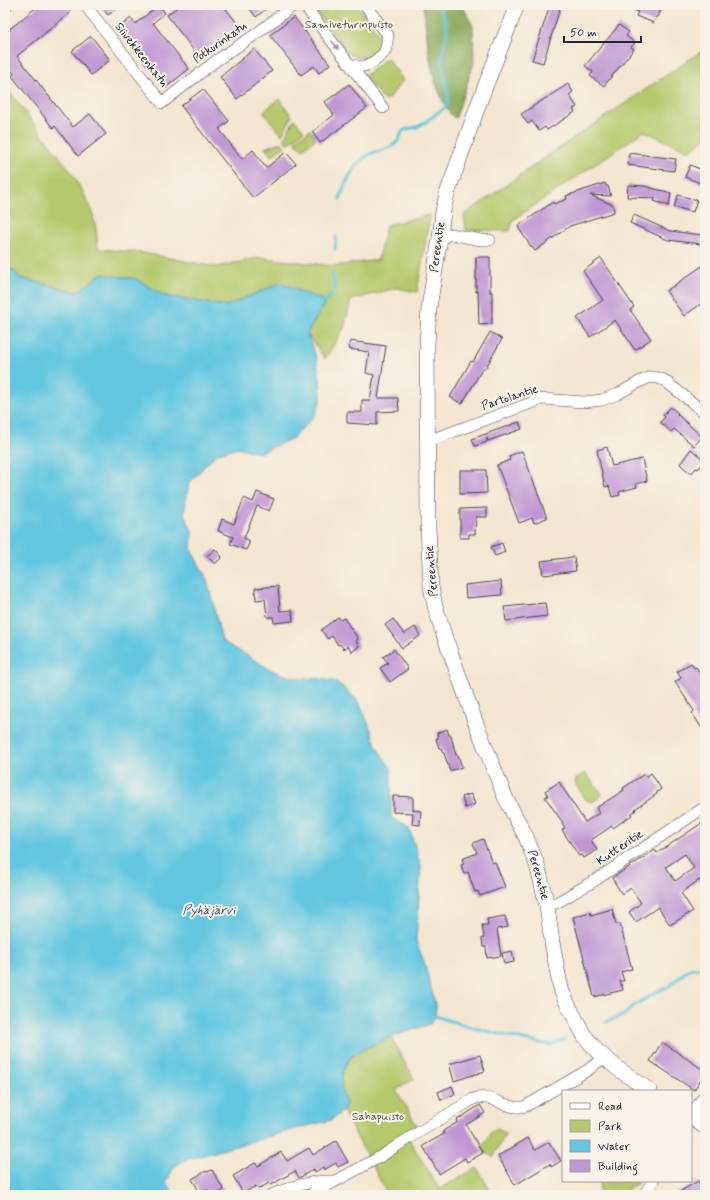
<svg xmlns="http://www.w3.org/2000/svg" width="710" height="1200" viewBox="0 0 710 1200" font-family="Mynerve,sans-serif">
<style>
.green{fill:#b5c96c;stroke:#6c7654}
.forest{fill:#90ad60;stroke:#59684e}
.water{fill:#62c6e0;stroke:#42748e}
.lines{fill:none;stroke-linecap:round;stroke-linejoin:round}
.stream{stroke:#62c6e0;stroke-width:3}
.building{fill:#bf95d3;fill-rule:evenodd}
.street-casing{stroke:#423f51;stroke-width:12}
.secondary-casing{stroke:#423f51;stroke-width:16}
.street{stroke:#fff;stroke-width:11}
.secondary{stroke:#fff;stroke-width:15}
.oneway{fill:#9c9ca7}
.labels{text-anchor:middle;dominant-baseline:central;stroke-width:4;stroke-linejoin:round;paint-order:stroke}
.park-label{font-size:12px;fill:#4e544a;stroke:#f7f3e8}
.street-label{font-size:12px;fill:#22223b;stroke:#f7f3e8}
.water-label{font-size:13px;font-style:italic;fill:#35536d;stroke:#f7f3e8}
</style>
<rect width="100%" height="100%" fill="#f7f3e8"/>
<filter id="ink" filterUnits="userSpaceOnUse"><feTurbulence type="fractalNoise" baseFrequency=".025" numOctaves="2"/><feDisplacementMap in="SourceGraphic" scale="8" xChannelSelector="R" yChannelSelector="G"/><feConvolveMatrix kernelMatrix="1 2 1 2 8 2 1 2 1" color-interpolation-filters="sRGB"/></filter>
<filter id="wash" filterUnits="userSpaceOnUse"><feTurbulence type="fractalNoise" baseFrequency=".012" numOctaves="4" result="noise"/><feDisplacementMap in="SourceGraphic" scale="16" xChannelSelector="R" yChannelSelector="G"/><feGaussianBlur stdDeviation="0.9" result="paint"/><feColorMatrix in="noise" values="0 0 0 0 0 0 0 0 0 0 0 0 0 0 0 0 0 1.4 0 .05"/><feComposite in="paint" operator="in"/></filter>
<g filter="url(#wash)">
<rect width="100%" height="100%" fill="#f4e6d0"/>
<!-- green -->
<g class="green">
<polygon points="311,5 357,5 377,32 379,42 375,51 367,56 358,58 348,53"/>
<polygon points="705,49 705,138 689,151 644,131 513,220 510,231 466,230 464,215 540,161"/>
<polygon points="387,58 403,80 389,98 384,100 364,76"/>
<path d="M 5,86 L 69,169 L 83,192 L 92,212 L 96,228 L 98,249 L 138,252 L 216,267 L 258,258 L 265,258 L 335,266 L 378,260 L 386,225 L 430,215 L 417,292 L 396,288 L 351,300 L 344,328 L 325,359 L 307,334 L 326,301 C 310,296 295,289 280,283 L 226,306 L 165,296 L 136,279 L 101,274 L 78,292 L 20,278 L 5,262 Z"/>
<polygon points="279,99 292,116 282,135 263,112"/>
<polygon points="294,119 304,131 288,144 284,139"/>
<polygon points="310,130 316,138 302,150 295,141"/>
<polygon points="281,142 285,146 272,156 265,148"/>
<polygon points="585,773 602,794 599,798 592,802 586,800 575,783 576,779"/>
<path d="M 391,1037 L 414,1079 L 396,1090 L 417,1126 L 406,1134 L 439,1189 L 477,1168 L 493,1195 L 388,1195 L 343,1111 C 348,1099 342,1098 341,1087 C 340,1053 366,1048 391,1037 Z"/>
<polygon points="497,1129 506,1133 493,1157 484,1152 482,1147 492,1131"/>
<path d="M 601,1181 L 637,1181 L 638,1183 C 624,1191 615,1200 600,1191 L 599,1182 Z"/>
</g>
<!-- forest -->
<path class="forest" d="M 423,5 L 462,5 L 473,26 L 474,63 L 456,117 L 454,118 C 449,114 447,108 444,103 C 428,72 428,39 423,5 Z"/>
<!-- water -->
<path class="water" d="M 5,262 L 20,278 L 77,292 L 101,274 L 136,279 L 165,296 L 226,306 L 280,283 C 295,289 310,296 326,301 L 307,334 L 316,357 L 320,381 L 321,399 L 315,415 L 293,438 L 259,453 L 238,447 L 216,454 L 189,483 L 184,513 L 192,531 L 191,550 L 207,579 L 222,641 L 273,671 L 288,676 L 302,679 L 315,678 L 337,682 L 359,702 L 369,725 L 377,748 L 391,768 L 391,817 L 409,828 L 421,866 L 416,941 L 424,962 L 436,1007 L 435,1016 L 430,1024 L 391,1037 L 358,1052 L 351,1057 L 345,1066 L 342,1076 L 341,1088 L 346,1104 L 343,1111 L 331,1120 L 288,1131 L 183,1161 L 174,1167 L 166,1182 L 175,1195 L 5,1195 Z"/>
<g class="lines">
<!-- stream -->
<g class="stream">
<path d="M 340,199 C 344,185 355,161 370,154 C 379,150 389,150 396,143 C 400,140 400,134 404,130 L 417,127 L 424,123 L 447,106 L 448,95 L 441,59 L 447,33 L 446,22 L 439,5"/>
<polyline points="335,249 336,237"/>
<polyline points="326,301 335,290 332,272"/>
<polyline points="435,1016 467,1026 524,1040 551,1045 565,1039"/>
<polyline points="606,1022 624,1015 632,1007 656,992 668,987 689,969 705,967"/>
</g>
</g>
<g id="blocks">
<!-- building -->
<g class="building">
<polygon points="39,5 66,5 71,12 17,56 73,127 90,114 106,134 78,156 55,126 53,128 12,76 14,74 5,62 5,33"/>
<polygon points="100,5 121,5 108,15"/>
<polygon points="159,5 165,13 153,23 189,69 165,88 118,28 131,18 135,24"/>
<polygon points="180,5 223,5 241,28 201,60 167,15"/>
<polygon points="247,5 271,5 256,17"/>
<polygon points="550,5 561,5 543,63 532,60"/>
<polygon points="621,5 663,5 658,17 656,17 654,23 636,16 638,12"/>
<polygon points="294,17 330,64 319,73 314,66 301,75 270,35"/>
<polygon points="619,25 629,32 626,36 635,43 631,47 634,49 604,86 590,76 593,72 585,66"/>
<polygon points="91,36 110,60 91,75 72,51"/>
<polygon points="254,49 272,71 237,99 220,77"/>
<polygon points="349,84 367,108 320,143 312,132 334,115 325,102"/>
<polygon points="568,84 573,92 569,95 577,107 573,109 575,112 547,130 545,127 539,131 532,121 528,124 521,114"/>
<polygon points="203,89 229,121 219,129 242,159 253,150 266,168 286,152 296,164 253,198 181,106"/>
<polygon points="629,153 676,159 674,171 628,165"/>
<polygon points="690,165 705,171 705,185 685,177"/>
<polygon points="605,183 606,186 608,186 611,196 590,195 613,205 614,212 570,226 535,251 533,248 532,248 519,229 518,226 553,202 554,204 567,199 566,196"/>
<polygon points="628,185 644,186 671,193 669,206 654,201 655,198 627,197"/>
<polygon points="678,195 697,200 693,212 674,207"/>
<polygon points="634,215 670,231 702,235 701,244 668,240 630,223"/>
<polygon points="476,257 490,257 490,292 492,292 492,324 479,325 478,292 476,292"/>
<polygon points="601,258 634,307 630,310 651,339 635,350 615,320 590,337 577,318 603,300 583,271"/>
<polygon points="705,264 705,301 684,316 666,291"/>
<polygon points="490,332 502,339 485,369 483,368 462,404 450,397 471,361 473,362"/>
<polygon points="350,341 386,346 378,398 398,398 399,411 377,412 377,425 347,423 347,412 362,412 362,400 370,400 374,375 366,373 369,352 349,349"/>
<polygon points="671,407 678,413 677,414 702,437 694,446 674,429 671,432 660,422 665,417 663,415"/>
<polygon points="519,422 522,429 488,441 487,438 487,442 475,446 472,439"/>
<polygon points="607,447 612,466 642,459 647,481 636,484 637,487 619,492 620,495 612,497 609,486 605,487 597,450"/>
<polygon points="691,449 705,461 698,469 696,468 691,474 680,464"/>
<polygon points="522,451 547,518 534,523 532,518 519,523 497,465 510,460 509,456"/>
<polygon points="460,470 486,470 487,493 460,494"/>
<polygon points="257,492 274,499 269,511 257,506 244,538 250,541 246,550 230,544 233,537 218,531 222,519 234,524 244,498 253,502"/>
<polygon points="487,508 487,517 476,517 475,534 469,534 469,538 460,538 460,509"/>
<polygon points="502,543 505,552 495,556 491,547"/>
<polygon points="215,549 222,557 215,564 207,556"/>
<polygon points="574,557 576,571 543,575 541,561"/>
<polygon points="501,581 502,595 466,598 465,585"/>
<polygon points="278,586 280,611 292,610 293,621 274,623 273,617 267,617 265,599 256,600 255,588"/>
<polygon points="545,603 547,616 506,621 504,607"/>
<polygon points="338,617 341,620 344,618 358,639 356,641 359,646 352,652 348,646 344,649 340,644 338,645 332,636 328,639 321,630"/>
<polygon points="393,619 404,634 415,627 420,636 402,648 385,625"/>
<polygon points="394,649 408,669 390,682 380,668 388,663 383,657"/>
<polygon points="691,663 694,668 696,667 705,681 705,733 692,713 694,711 675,682 681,678 677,672"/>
<polygon points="447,729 449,735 451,736 456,755 458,755 462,767 450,771 444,753 443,753 441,748 439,748 436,739 438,738 437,733"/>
<polygon points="651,773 661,789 657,792 657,794 635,809 636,810 631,814 632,815 613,828 612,826 591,840 597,850 584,858 582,855 579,856 562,830 565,828 562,823 563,823 545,797 548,796 545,791 559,782 585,822 599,813 596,808 624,790 623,788 644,774 646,777"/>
<polygon points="471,794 475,804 465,808 462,797"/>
<polygon points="393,796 413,797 413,810 421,811 420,825 412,824 413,813 393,812"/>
<path d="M 705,821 L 705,838 L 701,841 L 705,848 L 705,889 L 699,880 L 681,893 L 693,911 L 670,925 L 658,907 L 636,922 L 629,912 L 641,903 L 631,888 L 622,894 L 612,878 L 655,850 L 657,853 ZM 685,854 L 694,868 L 675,881 L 666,867 Z"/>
<polygon points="483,839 492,863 495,862 505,887 480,896 478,891 475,892 468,872 464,874 461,865 464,864 462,859 477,853 473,843"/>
<polygon points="612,909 616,924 620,924 632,969 621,972 624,981 620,981 623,990 594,997 573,917 590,912 591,915"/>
<polygon points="505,916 508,927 497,929 501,956 487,958 486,947 483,947 482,938 484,938 482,925 488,925 487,919"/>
<polygon points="512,951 514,962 504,964 502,953"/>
<polygon points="662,1042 705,1071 705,1073 694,1090 650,1061"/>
<polygon points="480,1055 485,1071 454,1081 449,1064"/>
<polygon points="452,1086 455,1094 441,1100 438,1092"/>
<polygon points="480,1105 485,1113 466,1125 483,1153 467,1162 465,1158 439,1174 423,1146 444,1134 443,1131 458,1122 457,1120"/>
<polygon points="528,1138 535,1150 549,1142 561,1161 551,1167 550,1164 515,1185 498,1156"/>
<polygon points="336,1141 348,1162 338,1167 336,1163 324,1170 323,1167 315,1172 314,1169 299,1178 295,1171 271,1185 269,1183 258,1189 256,1186 243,1193 233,1176 255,1163 258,1166 281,1152 287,1161 309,1148 313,1155"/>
<polygon points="212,1170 224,1190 215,1195 211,1195 208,1190 201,1194 192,1179 206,1171 207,1172"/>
<polygon points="698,1181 705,1192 705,1195 674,1195"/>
</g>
</g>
</g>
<g filter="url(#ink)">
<use href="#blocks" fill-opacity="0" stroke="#423f51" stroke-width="1"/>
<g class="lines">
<!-- street casing -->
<g class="street-casing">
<g id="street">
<polyline points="85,5 162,103 217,60 256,34 294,5"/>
<polyline points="304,5 383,108"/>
<polyline points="5,6 7,5"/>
<path d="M 349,64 C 360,68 367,67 376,60 C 379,57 383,55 385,51 C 387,46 387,40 388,35 L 365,5"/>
<polyline points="440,238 451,234 481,240 490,240"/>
<polyline points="428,437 436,438 542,399 584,402 602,400 618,394 639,382 650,377 658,378 664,380 705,413"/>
<polyline points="547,906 558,902 594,881 705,807"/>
<polyline points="691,1115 705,1095"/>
<path d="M 271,1195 C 291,1187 311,1180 333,1181"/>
<path d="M 310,1195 L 380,1157 L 395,1147 L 473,1099 C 492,1092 507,1112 526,1106 L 588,1070 L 604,1057"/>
<polyline points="644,1195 653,1181"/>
</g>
</g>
<!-- secondary casing -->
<g class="secondary-casing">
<g id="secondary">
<polyline points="517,5 480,100 447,194 443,211 440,238 429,308 427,345 428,527 431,586 435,606 443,632 475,721 505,797 526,837 536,862 541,880 547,906 552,942 559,980 562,992 567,1003 584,1035 596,1050 617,1068 650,1091"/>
<polyline points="691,1117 705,1127"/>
</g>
</g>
<!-- street -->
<use href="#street" class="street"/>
<!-- secondary -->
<use href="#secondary" class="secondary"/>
</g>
<!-- one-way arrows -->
<defs><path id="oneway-solid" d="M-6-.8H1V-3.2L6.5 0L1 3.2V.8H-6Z"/></defs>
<use class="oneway" href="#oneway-solid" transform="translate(335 45) rotate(52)"/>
</g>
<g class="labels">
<!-- park labels -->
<g class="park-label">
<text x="349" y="25">Samiveturinpuisto</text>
<text x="378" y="1117">Sahapuisto</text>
</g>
<!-- street labels -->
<g class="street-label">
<text transform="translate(220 43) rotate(-35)">Potkurinkatu</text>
<text transform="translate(141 55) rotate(52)">Siivekkeenkatu</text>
<text transform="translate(438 247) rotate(-82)">Pereentie</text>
<text transform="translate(510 398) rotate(-18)">Partolantie</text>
<text transform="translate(432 571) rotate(-95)">Pereentie</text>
<text transform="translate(620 848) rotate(-34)">Kutteritie</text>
<text transform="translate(538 875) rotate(74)">Pereentie</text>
</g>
<!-- water labels -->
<g class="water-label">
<text x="209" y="910">Pyhäjärvi</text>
</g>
</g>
<!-- margin -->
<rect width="710" height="1200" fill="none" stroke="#f7f3e8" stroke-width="20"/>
<!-- legend -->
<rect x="562" y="1090" width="130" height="92" fill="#f7f3e8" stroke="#a29fa3"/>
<rect x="570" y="1103" width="20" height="6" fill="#ffffff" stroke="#a29fa3"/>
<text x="598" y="1110" font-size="12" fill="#22223b">Road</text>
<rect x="570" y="1120" width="20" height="12" fill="#b5c96c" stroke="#a29fa3"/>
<text x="598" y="1130" font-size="12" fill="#22223b">Park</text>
<rect x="570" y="1140" width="20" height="12" fill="#62c6e0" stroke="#a29fa3"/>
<text x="598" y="1150" font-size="12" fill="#22223b">Water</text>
<rect x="570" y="1160" width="20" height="12" fill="#bf95d3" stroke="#a29fa3"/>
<text x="598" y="1170" font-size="12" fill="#22223b">Building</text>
<!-- scale -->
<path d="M564 36v6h77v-6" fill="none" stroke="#22223b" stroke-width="2"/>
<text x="570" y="36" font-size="12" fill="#22223b" stroke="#f7f3e8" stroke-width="3" paint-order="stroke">50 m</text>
</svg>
